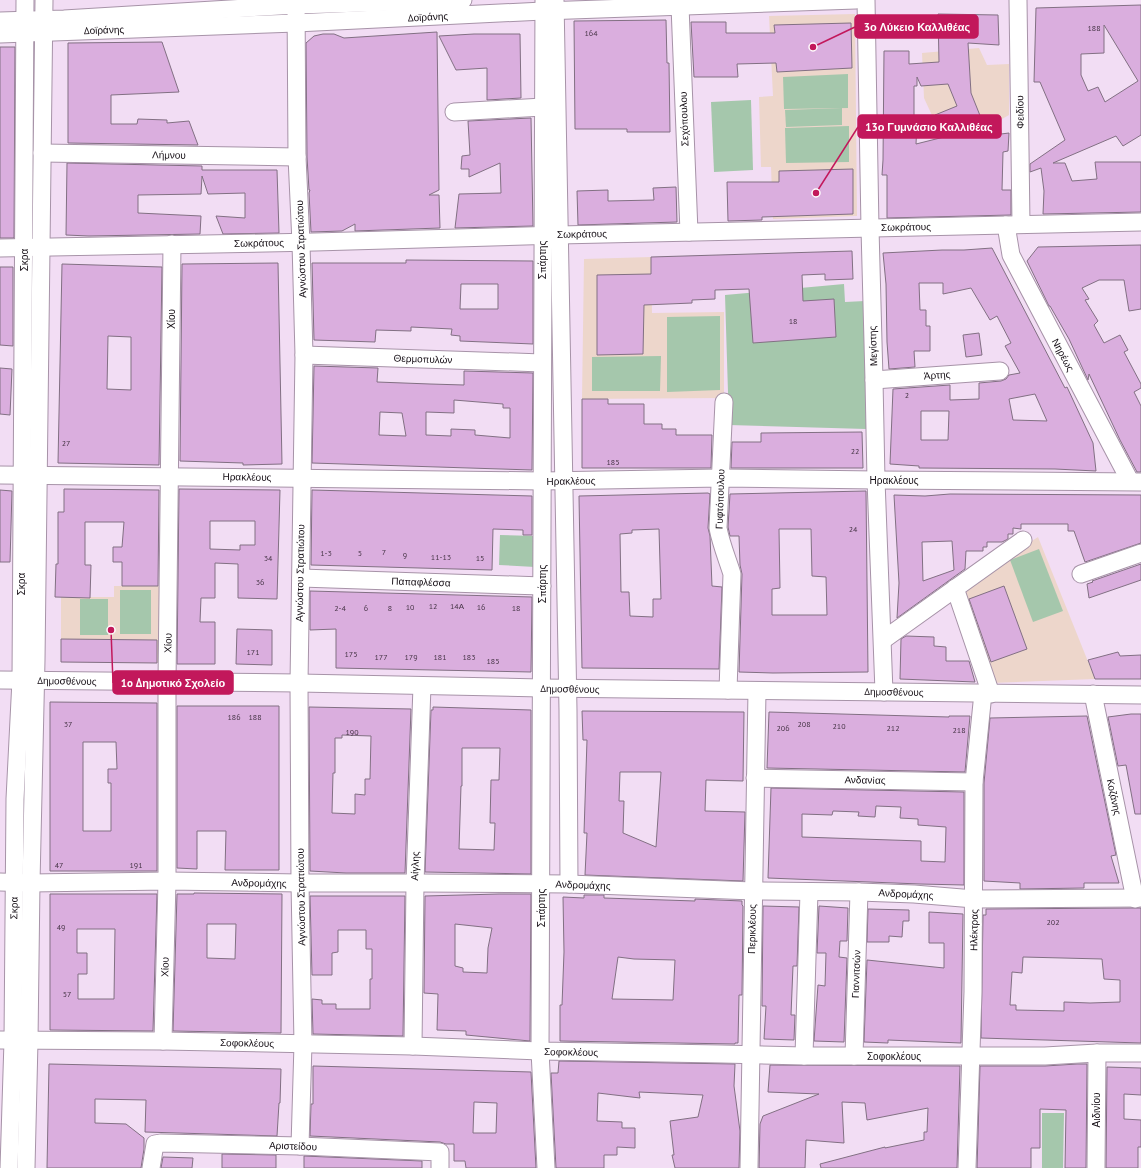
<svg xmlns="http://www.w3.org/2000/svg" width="1141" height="1168" viewBox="0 0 1141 1168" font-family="'PT Sans',sans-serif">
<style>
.education{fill:#edd6cb}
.green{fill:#a5c7ac}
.building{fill:#daaede;stroke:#827083;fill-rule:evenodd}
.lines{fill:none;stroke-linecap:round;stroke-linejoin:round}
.minor-casing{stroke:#a793a8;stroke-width:19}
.minor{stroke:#fff;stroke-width:17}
.labels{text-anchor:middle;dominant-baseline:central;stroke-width:4;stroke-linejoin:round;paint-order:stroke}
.number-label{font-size:8px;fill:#463546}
.street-label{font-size:10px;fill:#140d14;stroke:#fff}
.leader{fill:none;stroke:#c2185b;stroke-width:1.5}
.callout-dot{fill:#c2185b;stroke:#fff;stroke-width:1.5}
.callout{fill:#c2185b;stroke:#c2185b;stroke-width:1.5}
.callout-label{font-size:11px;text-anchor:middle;font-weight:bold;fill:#fff}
</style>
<rect width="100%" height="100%" fill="#f2ddf4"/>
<!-- education -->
<g class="education">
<polygon points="855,14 857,216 773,219 771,167 761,167 759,97 773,96 769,16"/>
<polygon points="979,48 987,65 1009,64 1009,115 948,150 924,98 922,53"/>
<polygon points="651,257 652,313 724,312 724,398 582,399 584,259"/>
<polygon points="1038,537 1095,679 991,683 959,589"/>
<polygon points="114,586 160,586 160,663 61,662 61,597 114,597"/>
</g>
<!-- green -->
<g class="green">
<polygon points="848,74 848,108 784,109 783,77"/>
<polygon points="751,100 753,170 714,172 711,102"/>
<polygon points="842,108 842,125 786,127 785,110"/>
<polygon points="849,126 849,162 786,163 785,128"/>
<polygon points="844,284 845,302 865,301 866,429 729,425 725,295"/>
<polygon points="720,316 720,390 667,392 667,317"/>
<polygon points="661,356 660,391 592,391 592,357"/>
<polygon points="500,535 536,536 535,567 499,565"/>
<polygon points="1039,549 1063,611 1033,622 1010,560"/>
<rect x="120" y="590" width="31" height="44"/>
<rect x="80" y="599" width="28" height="36"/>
<polygon points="1042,1113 1064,1113 1063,1168 1042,1168"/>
</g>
<!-- building -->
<g class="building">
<path d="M 1141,5 L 1141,135 L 1123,146 L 1116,136 L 1053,163 L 1065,163 L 1072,181 L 1097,179 L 1095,162 L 1141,162 L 1141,212 L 1043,214 L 1044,191 L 1041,168 L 1030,172 L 1030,164 L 1065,140 L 1040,82 L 1034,82 L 1036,8 ZM 1104,25 L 1138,81 L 1105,102 L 1098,87 L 1088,91 L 1081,75 L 1081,54 L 1104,53 Z"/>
<path d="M 938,14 L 998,15 L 999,45 L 968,43 L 971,93 L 985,128 L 1000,120 L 1001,134 L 1009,133 L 1008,151 L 1003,152 L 1002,190 L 1011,190 L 1011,215 L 887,218 L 887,175 L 882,175 L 883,160 L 884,51 L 909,51 L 909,64 L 939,62 ZM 917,77 L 921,86 L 948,84 L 957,106 L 935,115 L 944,137 L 916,144 L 917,123 L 914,125 L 914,86 L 917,86 Z"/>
<polygon points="666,20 667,63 669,63 670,132 627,132 627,129 575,129 574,21"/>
<polygon points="691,22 726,22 726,33 775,33 774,25 851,23 852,68 777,72 776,63 737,64 738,77 694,77"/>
<polygon points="437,32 439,190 429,195 439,195 440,228 355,231 355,224 342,231 311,232 309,193 310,190 309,190 307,157 306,43 314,36 323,34 334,34 344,38"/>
<polygon points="474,34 520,34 521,98 487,100 487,68 456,70 439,36"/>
<polygon points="162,42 179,92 111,95 111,124 137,124 138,119 167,120 167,123 189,121 198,145 68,143 68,43"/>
<polygon points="0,47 15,47 14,238 0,238"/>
<polygon points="531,118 533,226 455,228 459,194 501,193 500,163 469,177 469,169 461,169 462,156 470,155 468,121"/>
<polygon points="67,163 202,166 202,170 277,170 279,233 223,234 216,216 245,218 245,193 208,194 202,176 201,194 138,195 138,213 201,216 200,234 89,236 66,235"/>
<polygon points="853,169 853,214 762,217 762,220 728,221 727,182 779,182 779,171"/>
<polygon points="676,187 677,222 578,225 577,191 608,190 608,201 654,200 653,188"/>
<polygon points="1141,245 1141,309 1129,311 1124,280 1099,280 1082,288 1089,299 1085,300 1098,321 1094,325 1104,343 1120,335 1128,350 1124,352 1141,384 1141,388 1134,392 1141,406 1141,472 1137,472 1120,440 1089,374 1088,380 1069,339 1050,306 1049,306 1027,261 1038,247"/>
<path d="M 992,248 L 1065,388 L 1067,387 L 1093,443 L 1096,471 L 1055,469 L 919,468 L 919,466 L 890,464 L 893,389 L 950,385 L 950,400 L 979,399 L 979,383 L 1001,381 L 1006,379 L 1009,375 L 1020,373 L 1005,346 L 1011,343 L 997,316 L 990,320 L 971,288 L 943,294 L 943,283 L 919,283 L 920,310 L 926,310 L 926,326 L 930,326 L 930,351 L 914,351 L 915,367 L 889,369 L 887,342 L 886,284 L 883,253 L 942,250 L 964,250 ZM 1035,394 L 1047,421 L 1013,420 L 1009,399 ZM 921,411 L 949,411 L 948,440 L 921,440 Z"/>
<polygon points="852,251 853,279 825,280 825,274 802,275 803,301 834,299 836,337 753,343 749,289 715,290 715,299 692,300 692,303 644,305 643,354 597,355 597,275 651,274 651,257"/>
<path d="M 406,260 L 533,261 L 533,344 L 460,341 L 460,336 L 451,335 L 452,329 L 411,327 L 411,331 L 376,330 L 375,342 L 314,340 L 312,263 L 406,263 ZM 461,284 L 498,284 L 498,309 L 460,309 Z"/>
<polygon points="278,263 282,464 243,465 243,463 180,461 182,264"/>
<path d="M 62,264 L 162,267 L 159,465 L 58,463 ZM 108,336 L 131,337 L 131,390 L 107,389 Z"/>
<polygon points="0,267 13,267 13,346 0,345"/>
<polygon points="979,333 982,355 966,357 963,335"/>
<path d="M 314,366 L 378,368 L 377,382 L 430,384 L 464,385 L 464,371 L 533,373 L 532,470 L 312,463 ZM 454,400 L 503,404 L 503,408 L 510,408 L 510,438 L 475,435 L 475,430 L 451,429 L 451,436 L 426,435 L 426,412 L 454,413 ZM 380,412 L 402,413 L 406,436 L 379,435 Z"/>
<polygon points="0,368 12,369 10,415 0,414"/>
<polygon points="582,399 608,399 608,404 644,404 644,424 662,424 662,429 676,429 676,435 712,435 711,468 582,468"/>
<polygon points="862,432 863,468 731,468 732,442 761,442 761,433"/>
<polygon points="64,489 159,490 158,586 122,586 122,562 113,562 113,547 122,547 124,522 85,522 85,565 91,565 90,598 55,597 56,564 58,564 58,512 64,512"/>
<path d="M 179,489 L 280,490 L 277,599 L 238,598 L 238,564 L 215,563 L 215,598 L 201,598 L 200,622 L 215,622 L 215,664 L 177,664 ZM 210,521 L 255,521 L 255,545 L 240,545 L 240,550 L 210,549 Z"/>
<polygon points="0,490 12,491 10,562 0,562"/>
<polygon points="312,490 532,496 532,535 523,535 523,530 493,529 492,570 311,565"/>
<path d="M 866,491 L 868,672 L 773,673 L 739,672 L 742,574 L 740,565 L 739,536 L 730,536 L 728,527 L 730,494 ZM 779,529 L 811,529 L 812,576 L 826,577 L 827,615 L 772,615 L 772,589 L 780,588 Z"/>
<path d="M 708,493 L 710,494 L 708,528 L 710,536 L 712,586 L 722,587 L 719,669 L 582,668 L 579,496 ZM 659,529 L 661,599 L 653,599 L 653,617 L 630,616 L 629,592 L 621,592 L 620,534 L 632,533 L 632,530 Z"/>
<path d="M 950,494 L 1141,495 L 1141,543 L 1085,562 L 1074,531 L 1068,531 L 1068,524 L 1021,524 L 1021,529 L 1013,528 L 1013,534 L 1008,534 L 1008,539 L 1002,542 L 987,542 L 987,547 L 983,547 L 983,551 L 966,551 L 965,569 L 897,618 L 899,583 L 894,495 L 925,496 ZM 952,541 L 954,570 L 923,581 L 922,542 Z"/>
<polygon points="1141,564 1141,580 1089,598 1087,584 1093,582 1092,581"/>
<polygon points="1004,586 1027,649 991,662 969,599"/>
<polygon points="310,591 532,597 531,672 336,668 336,629 310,630"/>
<polygon points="237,629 272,630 272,665 236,664"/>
<polygon points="906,636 934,637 934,646 946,647 946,661 969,661 975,682 900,679 901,639"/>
<polygon points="61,639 157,640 157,663 61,662"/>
<polygon points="1118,652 1120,656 1141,655 1141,679 1095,679 1088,660"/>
<path d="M 50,702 L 157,703 L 157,871 L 50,871 ZM 83,742 L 116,742 L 117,769 L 108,769 L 108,783 L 111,783 L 111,831 L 83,831 Z"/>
<polygon points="177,706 279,706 279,870 225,870 226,831 197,831 197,869 177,868"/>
<path d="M 309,707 L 411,709 L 405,873 L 346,873 L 310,871 ZM 342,735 L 371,736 L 370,779 L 365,779 L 365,795 L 355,794 L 355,814 L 332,813 L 333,773 L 335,773 L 335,738 L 342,738 Z"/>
<path d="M 433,707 L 531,710 L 531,874 L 425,872 L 431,710 L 433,710 ZM 462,748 L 500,748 L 499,780 L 491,780 L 490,823 L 495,823 L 494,850 L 459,849 L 461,786 L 462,786 Z"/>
<path d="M 582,711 L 744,712 L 743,781 L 706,780 L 705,811 L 745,812 L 743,881 L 585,875 L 587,833 L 584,833 L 587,740 L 583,740 ZM 620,772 L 661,772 L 656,847 L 623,833 L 624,801 L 619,801 Z"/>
<polygon points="769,712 949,717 949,716 970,716 965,772 767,768"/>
<polygon points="1131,714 1141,714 1141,814 1135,814 1126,765 1118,766 1108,717"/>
<polygon points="1087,716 1116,855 1111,856 1119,883 1084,883 1084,888 1020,889 1020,883 984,881 984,783 990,718"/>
<path d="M 771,788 L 964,792 L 964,885 L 920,884 L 768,878 ZM 876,806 L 901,807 L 900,818 L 918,819 L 918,825 L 946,827 L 945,862 L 921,861 L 921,841 L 802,837 L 802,814 L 832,815 L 833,811 L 859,812 L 858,816 L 875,817 Z"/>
<path d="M 194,893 L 282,894 L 281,1033 L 173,1031 L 177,894 L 194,894 ZM 207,924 L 236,924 L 235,959 L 207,958 Z"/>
<path d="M 50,894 L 157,894 L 153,1031 L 50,1030 ZM 77,929 L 115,929 L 114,999 L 78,999 L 78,974 L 87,974 L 87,953 L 77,953 Z"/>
<path d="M 499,894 L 531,894 L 530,1041 L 466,1035 L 466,1031 L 437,1030 L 438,994 L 424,993 L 425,896 ZM 455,924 L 492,928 L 488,948 L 487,973 L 463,972 L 463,968 L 455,966 Z"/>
<path d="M 584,895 L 604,895 L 604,898 L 695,901 L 695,899 L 742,901 L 742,905 L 743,906 L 742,995 L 739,995 L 738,1043 L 735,1043 L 735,1044 L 560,1041 L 560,1005 L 562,1005 L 564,952 L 563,897 L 584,898 ZM 618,957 L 634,959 L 675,960 L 673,1000 L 612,999 Z"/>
<polygon points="310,896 405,896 403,1036 313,1034 312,999 322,1000 322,1004 336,1004 336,1009 370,1009 370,979 372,979 372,949 366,949 366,930 338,930 338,952 332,953 332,975 312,975"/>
<polygon points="763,906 799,907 797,966 793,966 791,1015 795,1015 794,1040 764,1039 766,1006 762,1006"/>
<polygon points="819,906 848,908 847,941 840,941 839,957 847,958 844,1042 814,1041 818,985 825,986 826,953 817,953"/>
<path d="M 1131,908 L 1141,908 L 1141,1043 L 981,1038 L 983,915 L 986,915 L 986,909 ZM 1023,957 L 1102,959 L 1104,979 L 1120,980 L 1120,1002 L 1090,1003 L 1064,1002 L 1064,1011 L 1016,1010 L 1016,1005 L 1010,1005 L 1012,972 L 1022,973 Z"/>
<polygon points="868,909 909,910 909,921 903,921 902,937 889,936 889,942 867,942"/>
<polygon points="929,912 963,914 961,1043 888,1040 888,1043 864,1042 867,960 944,968 944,943 929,943"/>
<polygon points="559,1061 735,1064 734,1086 740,1131 739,1168 675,1168 672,1155 674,1155 670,1121 698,1117 703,1095 639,1092 640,1098 598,1093 597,1121 622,1122 622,1128 635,1128 635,1148 617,1147 617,1155 604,1155 604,1168 556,1168 551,1073 558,1073"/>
<polygon points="49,1064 281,1069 280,1103 279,1103 277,1136 145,1132 146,1100 95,1099 95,1123 126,1124 144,1138 144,1149 141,1168 47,1168"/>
<polygon points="1077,1064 1087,1064 1086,1168 1065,1168 1066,1110 1040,1109 1040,1148 1031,1148 1031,1168 977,1168 980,1066 1045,1066"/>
<polygon points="770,1065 960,1066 957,1168 821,1168 820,1164 885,1147 885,1148 924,1140 924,1132 927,1132 928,1108 867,1120 865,1103 842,1102 844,1143 806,1140 805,1168 759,1168 760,1124 763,1116 819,1094 768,1092"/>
<path d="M 313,1066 L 531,1072 L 536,1168 L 466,1168 L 465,1161 L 454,1161 L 454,1144 L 446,1144 L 440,1142 L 310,1136 L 311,1104 L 313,1104 ZM 474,1102 L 497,1103 L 496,1133 L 473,1133 Z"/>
<polygon points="1107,1067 1141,1068 1141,1095 1124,1094 1124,1119 1141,1120 1141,1147 1138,1147 1138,1168 1106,1168"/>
<polygon points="222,1154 276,1155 276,1168 222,1168"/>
<polygon points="304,1156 422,1161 422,1168 304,1168"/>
<polygon points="163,1157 193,1158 192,1168 161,1168"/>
</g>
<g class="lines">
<!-- minor casing -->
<g class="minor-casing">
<g id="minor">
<polyline points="296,0 297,157 301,243 304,355 299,683 300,883 303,1044 300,1146"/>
<polyline points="544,0 540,1051 546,1168"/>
<polyline points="555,0 568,710 569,884"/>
<polyline points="866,0 870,228 874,380 876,480 884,692"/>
<polyline points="1018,0 1021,224"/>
<polyline points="680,6 689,232"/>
<polyline points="0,21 64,19 296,5 463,0"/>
<polyline points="0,34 296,23 543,11 856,0"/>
<polyline points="454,112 543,107"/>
<polyline points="42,153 297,157"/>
<polyline points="1006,225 1011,255 1130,481"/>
<polyline points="0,248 315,242 559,235 1141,222"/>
<polyline points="304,355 542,363"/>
<polyline points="874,380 1000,371"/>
<path d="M 724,402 L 718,528 C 721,544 727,558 732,574 L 728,690"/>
<polyline points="0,475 542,481 721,478 876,480 1141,482"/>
<polyline points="1081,574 1141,553"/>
<polyline points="301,578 542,586"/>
<polyline points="955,588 991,694"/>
<polyline points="883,640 1023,540"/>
<polyline points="0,680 299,683 541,688 1141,695"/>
<polyline points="1093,694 1135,899"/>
<polyline points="755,778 974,782"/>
<polyline points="0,882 31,883 167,881 300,883 415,883 569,884 753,891 859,892 914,894 974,899 1141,898"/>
<polyline points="0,1040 163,1041 413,1046 540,1051 721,1054 804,1056 1045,1056 1097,1053 1141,1053"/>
<polyline points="163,1041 167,881 167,682 172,244"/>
<polyline points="413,1046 415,883 422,686"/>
<polyline points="804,1056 809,892"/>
<polyline points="854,1056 859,892"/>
<polyline points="9,1168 13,1041 15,799 21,680 25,0"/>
<polyline points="26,1168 29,1041 31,883 36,660 44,0"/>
<polyline points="151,1168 155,1144 161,1143 300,1146 440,1152 440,1168"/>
<polyline points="749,1168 757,691"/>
<polyline points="967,1168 973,992 974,782 983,693"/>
<polyline points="1096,1168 1097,1053"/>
</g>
</g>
<!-- minor -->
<use href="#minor" class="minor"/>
</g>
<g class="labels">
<!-- number labels -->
<g class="number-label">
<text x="1094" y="28">188</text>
<text x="591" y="33">164</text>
<text x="793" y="321">18</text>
<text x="907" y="395">2</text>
<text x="66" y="443">27</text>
<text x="855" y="451">22</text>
<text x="613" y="462">185</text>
<text x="853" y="529">24</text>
<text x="384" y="552">7</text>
<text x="326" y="553">1-3</text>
<text x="360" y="553">5</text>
<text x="405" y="555">9</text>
<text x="441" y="557">11-13</text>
<text x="268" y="558">34</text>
<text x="480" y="558">15</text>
<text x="260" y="582">36</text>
<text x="433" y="606">12</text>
<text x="457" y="606">14Α</text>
<text x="410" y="607">10</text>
<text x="481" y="607">16</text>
<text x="340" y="608">2-4</text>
<text x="366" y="608">6</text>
<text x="390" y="608">8</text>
<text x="516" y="608">18</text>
<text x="253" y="652">171</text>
<text x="351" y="654">175</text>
<text x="381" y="657">177</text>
<text x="411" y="657">179</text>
<text x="440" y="657">181</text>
<text x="469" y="657">183</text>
<text x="493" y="661">185</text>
<text x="234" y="717">186</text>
<text x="255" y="717">188</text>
<text x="68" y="724">37</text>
<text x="804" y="724">208</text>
<text x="839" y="726">210</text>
<text x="783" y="728">206</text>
<text x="893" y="728">212</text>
<text x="959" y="730">218</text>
<text x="352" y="732">190</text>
<text x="59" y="865">47</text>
<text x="136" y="865">191</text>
<text x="1053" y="922">202</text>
<text x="61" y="927">49</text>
<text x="67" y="994">57</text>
</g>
<!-- street labels -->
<g class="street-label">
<text transform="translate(428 17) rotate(-3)">Δοϊράνης</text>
<text transform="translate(104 30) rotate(-2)">Δοϊράνης</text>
<text transform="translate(1020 112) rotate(-91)">Φειδίου</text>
<text transform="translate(684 119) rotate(-92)">Σεχόπουλου</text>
<text transform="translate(169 155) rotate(1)">Λήμνου</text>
<text transform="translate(906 227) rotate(-1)">Σωκράτους</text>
<text transform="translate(582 234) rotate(-1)">Σωκράτους</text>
<text transform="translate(259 243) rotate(-1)">Σωκράτους</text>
<text transform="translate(301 249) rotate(-92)">Αγνώστου Στρατιώτου</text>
<text transform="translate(24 260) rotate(-90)">Σκρα</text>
<text transform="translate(542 260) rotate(-90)">Σπάρτης</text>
<text transform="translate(171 319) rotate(-90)">Χίου</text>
<text transform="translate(873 346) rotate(-92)">Μεγίστης</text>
<text transform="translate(1063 355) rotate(62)">Νηρέως</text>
<text transform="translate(423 359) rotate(2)">Θερμοπυλών</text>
<text transform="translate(937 375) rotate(-4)">Άρτης</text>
<text transform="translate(247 477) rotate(1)">Ηρακλέους</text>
<text x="894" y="480">Ηρακλέους</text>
<text transform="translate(571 481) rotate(-1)">Ηρακλέους</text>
<text transform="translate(720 499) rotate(-88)">Γυφτόπουλου</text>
<text transform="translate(300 573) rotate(-89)">Αγνώστου Στρατιώτου</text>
<text transform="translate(421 582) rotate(2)">Παπαφλέσσα</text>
<text transform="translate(21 584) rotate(-90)">Σκρα</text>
<text transform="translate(542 584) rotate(-90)">Σπάρτης</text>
<text transform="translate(168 643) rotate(-89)">Χίου</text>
<text transform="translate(67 681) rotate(1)">Δημοσθένους</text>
<text transform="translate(570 689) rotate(1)">Δημοσθένους</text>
<text transform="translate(894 692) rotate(1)">Δημοσθένους</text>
<text transform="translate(865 780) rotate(1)">Ανδανiας</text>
<text transform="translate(1114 797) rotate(78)">Κοζάνης</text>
<text transform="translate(415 866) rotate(-88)">Αίγλης</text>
<text transform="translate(259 883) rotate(1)">Ανδρομάχης</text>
<text transform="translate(583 885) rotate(2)">Ανδρομάχης</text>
<text transform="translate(906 894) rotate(3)">Ανδρομάχης</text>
<text transform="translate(301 897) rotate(-91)">Αγνώστου Στρατιώτου</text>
<text transform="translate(14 908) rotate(-89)">Σκρα</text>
<text transform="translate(541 908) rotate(-90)">Σπάρτης</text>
<text transform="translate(752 929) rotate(-89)">Περικλέους</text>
<text transform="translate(974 930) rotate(-89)">Ηλέκτρας</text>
<text transform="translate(165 967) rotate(-89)">Χίου</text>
<text transform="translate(856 974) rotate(-88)">Γιαννιτσών</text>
<text transform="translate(247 1043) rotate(1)">Σοφοκλέους</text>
<text transform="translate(571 1052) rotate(1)">Σοφοκλέους</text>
<text x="894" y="1056">Σοφοκλέους</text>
<text transform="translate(1096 1110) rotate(-90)">Αιδινίου</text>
<text transform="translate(293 1146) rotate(2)">Αριστείδου</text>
</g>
</g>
<!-- callouts -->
<path class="leader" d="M813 47L855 27M816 193L858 127M111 630L113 683"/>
<g class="callout-dot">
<circle cx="813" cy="47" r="4"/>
<circle cx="816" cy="193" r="4"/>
<circle cx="111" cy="630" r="4"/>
</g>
<g class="callout">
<rect x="855" y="15" width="123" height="23" rx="4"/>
<rect x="858" y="115" width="143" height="23" rx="4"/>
<rect x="113" y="671" width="120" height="23" rx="4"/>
</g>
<g class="callout-label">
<text x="917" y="31">3ο Λύκειο Καλλιθέας</text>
<text x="929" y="131">13ο Γυμνάσιο Καλλιθέας</text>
<text x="173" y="687">1o Δημοτικό Σχολείο</text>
</g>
</svg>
